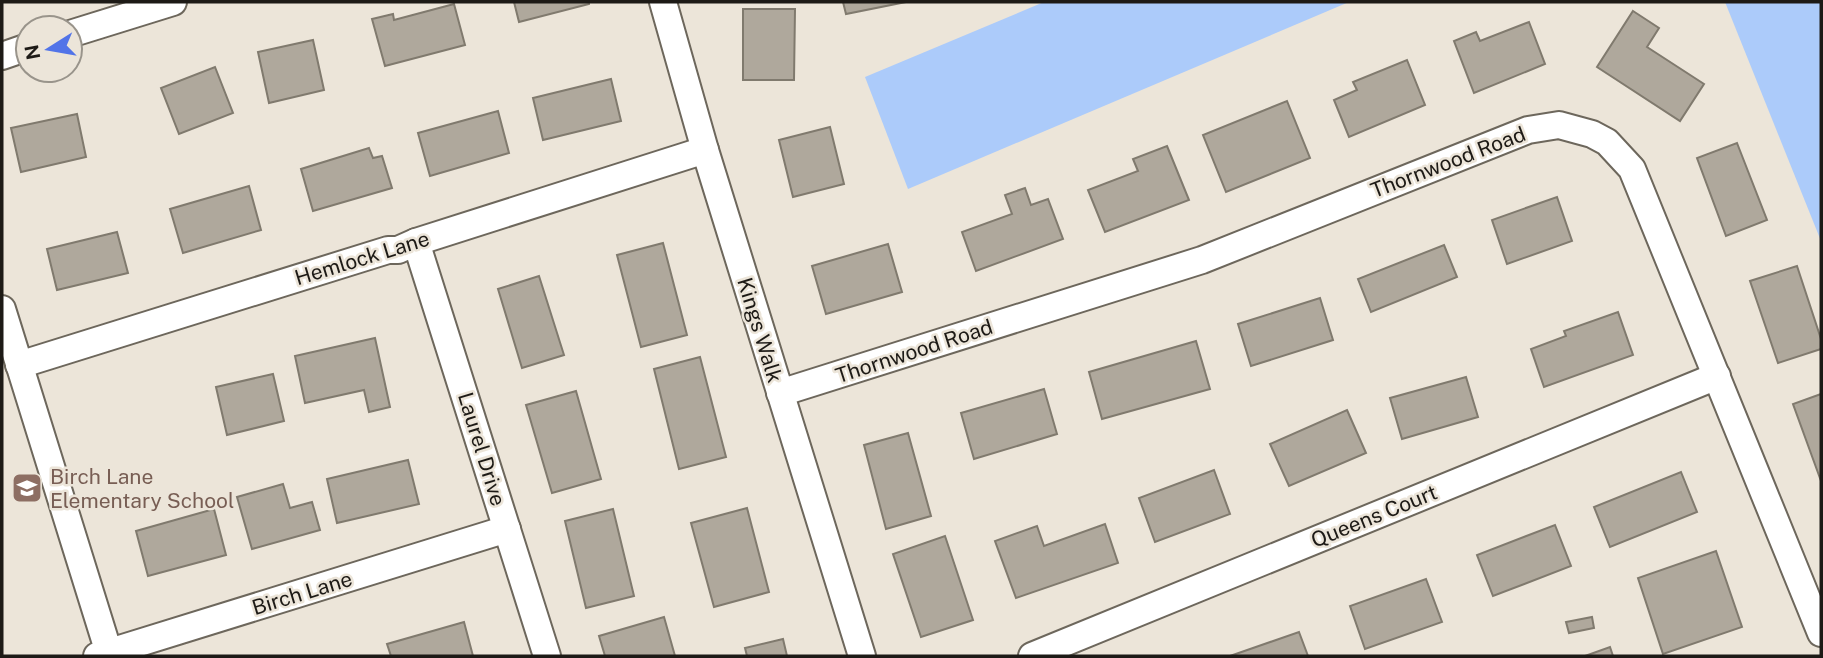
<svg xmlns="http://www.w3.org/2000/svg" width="1823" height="658" viewBox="0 0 1823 658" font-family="'Public Sans',sans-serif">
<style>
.water{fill:#accbfa}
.building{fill:#afa89c;stroke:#807a6e;stroke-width:2}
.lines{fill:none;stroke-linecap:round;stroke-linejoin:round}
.minor-casing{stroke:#6d675c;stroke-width:30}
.minor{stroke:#fff;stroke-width:26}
.labels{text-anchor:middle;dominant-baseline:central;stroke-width:5;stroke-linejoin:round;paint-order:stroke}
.street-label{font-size:21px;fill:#1d1a16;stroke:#ece5d9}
.education-label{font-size:21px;fill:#785e54;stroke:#ece5d9;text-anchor:start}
</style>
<rect width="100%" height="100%" fill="#ece5d9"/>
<!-- water -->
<g class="water">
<polygon points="1044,2 1349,2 908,189 865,77"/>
<polygon points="1725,2 1821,2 1821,241"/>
</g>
<!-- building -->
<g class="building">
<polygon points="514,2 589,2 589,4 519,22"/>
<polygon points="843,2 906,2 846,14"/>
<polygon points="454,4 465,45 385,66 372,19 393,14 394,20"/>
<polygon points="743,9 795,9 794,80 743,80"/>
<polygon points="1633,11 1659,28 1647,47 1704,84 1680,121 1597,67"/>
<polygon points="1529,22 1545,64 1474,93 1454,41 1476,32 1480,41"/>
<polygon points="313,40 324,90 269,103 258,52"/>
<polygon points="1407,60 1425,105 1349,137 1334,100 1357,90 1353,82"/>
<polygon points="215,67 233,113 179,134 161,88"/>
<polygon points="611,79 621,121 543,140 533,98"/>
<polygon points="1287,101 1310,158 1226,192 1203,135"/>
<polygon points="498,111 509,153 430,176 418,133"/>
<polygon points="77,114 86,157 21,172 11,128"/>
<polygon points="830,127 844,184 793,197 779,140"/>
<polygon points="1737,143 1767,220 1726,236 1697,158"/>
<polygon points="1167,146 1189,200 1105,232 1088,190 1138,171 1133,159"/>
<polygon points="369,148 373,158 382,156 392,188 313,211 301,169"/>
<polygon points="249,186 261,230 183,253 170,209"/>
<polygon points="1025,188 1031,205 1048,199 1063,239 976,271 962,232 1012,214 1005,195"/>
<polygon points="1557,197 1572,241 1507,264 1492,220"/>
<polygon points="117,232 128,273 57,290 47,249"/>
<polygon points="663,243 687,335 641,347 617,255"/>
<polygon points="888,244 902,292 826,314 812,266"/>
<polygon points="1444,245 1457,277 1371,312 1358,279"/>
<polygon points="1797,266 1821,339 1821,349 1778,363 1750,281"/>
<polygon points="539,276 564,355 522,368 498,289"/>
<polygon points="1320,298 1333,340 1251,366 1238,324"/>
<polygon points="1618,312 1633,355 1544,387 1531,349 1566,336 1564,331"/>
<polygon points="375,338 390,407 369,412 364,390 305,403 295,356"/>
<polygon points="1196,341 1210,389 1102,419 1089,372"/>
<polygon points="700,357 726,457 679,469 654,369"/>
<polygon points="273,374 284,421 227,435 216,387"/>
<polygon points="1466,377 1478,417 1402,439 1390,398"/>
<polygon points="1044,389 1057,434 974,459 961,413"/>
<polygon points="576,391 601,479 552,493 526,405"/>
<polygon points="1821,394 1821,481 1793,404"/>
<polygon points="1347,410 1366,453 1289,486 1270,444"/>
<polygon points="908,433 931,516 886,529 864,445"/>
<polygon points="408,460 419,504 337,523 327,479"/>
<polygon points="1214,470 1230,514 1155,542 1139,498"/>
<polygon points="1681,472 1697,512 1610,547 1594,507"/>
<polygon points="283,484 290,508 312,502 320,530 252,549 237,497"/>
<polygon points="747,508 769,592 714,607 691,523"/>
<polygon points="214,509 226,555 148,576 136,531"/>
<polygon points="613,509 634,596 586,608 565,521"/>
<polygon points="1105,524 1118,563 1016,598 995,541 1037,526 1044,546"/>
<polygon points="1555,525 1571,566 1493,596 1477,555"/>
<polygon points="945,536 973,620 921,637 893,554"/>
<polygon points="1716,551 1742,627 1663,654 1638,578"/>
<polygon points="1426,579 1442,622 1365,649 1350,606"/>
<polygon points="664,617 675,656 605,656 599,636"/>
<polygon points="1592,617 1594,628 1569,633 1566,622"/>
<polygon points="464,622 473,656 391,656 387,644"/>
<polygon points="1299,632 1308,656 1230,656"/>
<polygon points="783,639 787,656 747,656 745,648"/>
<polygon points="1610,647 1613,656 1585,656"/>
</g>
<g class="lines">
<!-- minor casing -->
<g class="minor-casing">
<g id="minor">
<polyline points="663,2 705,150 862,656"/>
<polyline points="70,34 173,2"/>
<polyline points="2,56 28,47"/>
<polyline points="416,242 547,656"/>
<polyline points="2,309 109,653"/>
<polyline points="19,365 388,250 398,250 416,242 705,150"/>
<polyline points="780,393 1202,260 1528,130 1559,125 1592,134 1607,142 1632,169 1821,633"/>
<polyline points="97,656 507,529"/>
<polyline points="1032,656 1717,376"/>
</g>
</g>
<!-- minor -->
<use href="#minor" class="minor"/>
</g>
<!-- icons -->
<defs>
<g id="school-square" transform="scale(1.575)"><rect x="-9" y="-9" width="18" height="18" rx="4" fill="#8d6e63" stroke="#ece5d9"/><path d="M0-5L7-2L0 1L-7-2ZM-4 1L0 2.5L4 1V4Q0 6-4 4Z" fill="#fff"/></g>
</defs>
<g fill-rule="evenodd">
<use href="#school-square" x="27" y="488"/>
</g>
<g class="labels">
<!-- street labels -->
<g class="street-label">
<text transform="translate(1448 162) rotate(-21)">Thornwood Road</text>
<text transform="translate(362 258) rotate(-17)">Hemlock Lane</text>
<text transform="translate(760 330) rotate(73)">Kings Walk</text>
<text transform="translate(914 351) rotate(-18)">Thornwood Road</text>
<text transform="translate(482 449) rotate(73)">Laurel Drive</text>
<text transform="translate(1374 516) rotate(-22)">Queens Court</text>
<text transform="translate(302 593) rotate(-17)">Birch Lane</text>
</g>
<!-- education labels -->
<g class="education-label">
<text x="50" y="476">Birch Lane<tspan x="50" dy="24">Elementary School</tspan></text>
</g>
</g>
<!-- border -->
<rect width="1823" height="658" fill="none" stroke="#1d1a16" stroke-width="7"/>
<!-- north arrow -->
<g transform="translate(49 49) rotate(259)"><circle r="33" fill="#ece5d9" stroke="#99948b" stroke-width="2"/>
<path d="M0-5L12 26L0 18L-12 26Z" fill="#5274e8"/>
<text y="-10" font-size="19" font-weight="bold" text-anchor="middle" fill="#1d1a16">N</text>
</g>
</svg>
